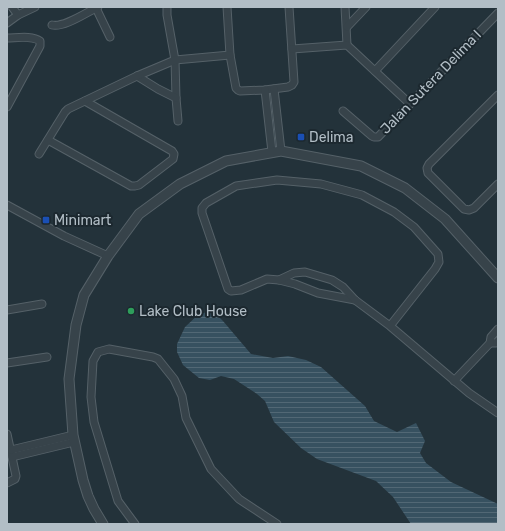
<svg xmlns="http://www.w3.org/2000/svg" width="505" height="531" viewBox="0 0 505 531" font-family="Rubik,sans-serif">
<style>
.water{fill:url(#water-rules)}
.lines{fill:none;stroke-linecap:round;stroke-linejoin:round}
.minor-casing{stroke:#556168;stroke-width:9}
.tertiary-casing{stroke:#556168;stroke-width:11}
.minor{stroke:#37434a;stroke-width:7}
.tertiary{stroke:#37434a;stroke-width:9}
.transit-dot{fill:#1a4fb4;stroke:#1c282f;stroke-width:1.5}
.leisure-dot{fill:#2e9e5b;stroke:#1c282f;stroke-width:1.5}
.labels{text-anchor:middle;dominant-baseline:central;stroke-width:4;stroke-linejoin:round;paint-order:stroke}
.street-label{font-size:14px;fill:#b2bec6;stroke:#1c282f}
.poi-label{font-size:14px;fill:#b2bec6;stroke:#1c282f;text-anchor:start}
</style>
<defs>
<pattern id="water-rules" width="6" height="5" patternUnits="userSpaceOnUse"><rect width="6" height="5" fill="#375160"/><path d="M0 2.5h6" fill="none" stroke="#526875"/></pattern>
</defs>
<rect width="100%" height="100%" fill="#23323a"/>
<!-- water -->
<polygon class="water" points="213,311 223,321 251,354 273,358 288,356 306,360 321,367 365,406 374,421 397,432 416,423 425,441 420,453 426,463 451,482 498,504 498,524 411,524 393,497 376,481 317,459 301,448 274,422 265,401 257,394 234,379 221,376 210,380 199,378 183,365 177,352 177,344 185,327 199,314"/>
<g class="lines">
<!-- minor casing -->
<g class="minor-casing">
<g id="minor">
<polyline points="12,7 18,15"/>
<polyline points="167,7 167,15 175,60 176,98 178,121"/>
<polyline points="227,7 230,55 236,88 238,90 240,91 265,90 288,87 292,85 294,82 289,7"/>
<polyline points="345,7 347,45"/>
<polyline points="96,8 110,37"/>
<polyline points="7,23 18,15 35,7"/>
<path d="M 52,25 C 64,28 87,12 98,7"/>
<polyline points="347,27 366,7"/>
<path d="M 7,38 C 16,38 32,35 40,41 L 40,46 L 7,107"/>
<polyline points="292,49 347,45 410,104"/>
<polyline points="375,71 435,7"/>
<polyline points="137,76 158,89 176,98"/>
<polyline points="274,89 281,151"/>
<polyline points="265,90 272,152"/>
<polyline points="498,95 429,164 427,168 428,173 464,209 469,210 474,208 498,184"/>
<polyline points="343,111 372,136 374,137 378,137 498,13"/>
<polyline points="48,140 131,186 135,186 139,185 173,159 174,154 172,151 85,101"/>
<polyline points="39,154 65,112 68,109 137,76 175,60 230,55"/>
<polyline points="7,205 64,236 108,256"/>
<polyline points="279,280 295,284 318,293 355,300"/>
<polyline points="7,310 42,304"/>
<polyline points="390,326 435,269 439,262 438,254 414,227 394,212 362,195 321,184 277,180 236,186 206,203 202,208 202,213 228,289 231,291 241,290 267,279 279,280 294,273 305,272 332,280 343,287 355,300 390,326 469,393 498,413"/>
<polyline points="490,343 496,343 498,341"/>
<polyline points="7,363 47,357"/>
<polyline points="454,381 490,343 491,337 498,329"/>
<polyline points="7,434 16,476 15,479 7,483"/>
<polyline points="11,450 73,435"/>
<polyline points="12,457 74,442"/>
<polyline points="135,524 118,501 94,422 91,397 93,361 98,352 109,349 153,357 158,359 174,379 182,396 186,418 211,469 239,499 277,524"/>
</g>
</g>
<!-- tertiary casing -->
<g class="tertiary-casing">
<polyline id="tertiary" points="103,524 94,509 88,496 83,480 73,435 69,379 76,325 84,295 108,256 139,214 180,184 226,161 281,151 361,166 405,188 445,219 498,278"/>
</g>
<!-- minor -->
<use href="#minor" class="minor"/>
<!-- tertiary -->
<use href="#tertiary" class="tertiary"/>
</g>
<!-- markers -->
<g class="transit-dot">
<rect x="297" y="133" width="8" height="8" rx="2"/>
<rect x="42" y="216" width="8" height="8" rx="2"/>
</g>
<circle class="leisure-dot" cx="131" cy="311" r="4"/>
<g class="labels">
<!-- street labels -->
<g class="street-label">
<text transform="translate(431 82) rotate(-46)">Jalan Sutera Delima I</text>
</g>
<!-- poi labels -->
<g class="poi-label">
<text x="309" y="137">Delima</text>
<text x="54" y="220">Minimart</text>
<text x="139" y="311">Lake Club House</text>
</g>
</g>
<!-- border -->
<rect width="505" height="531" fill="none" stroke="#b2bec6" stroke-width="16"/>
</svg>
